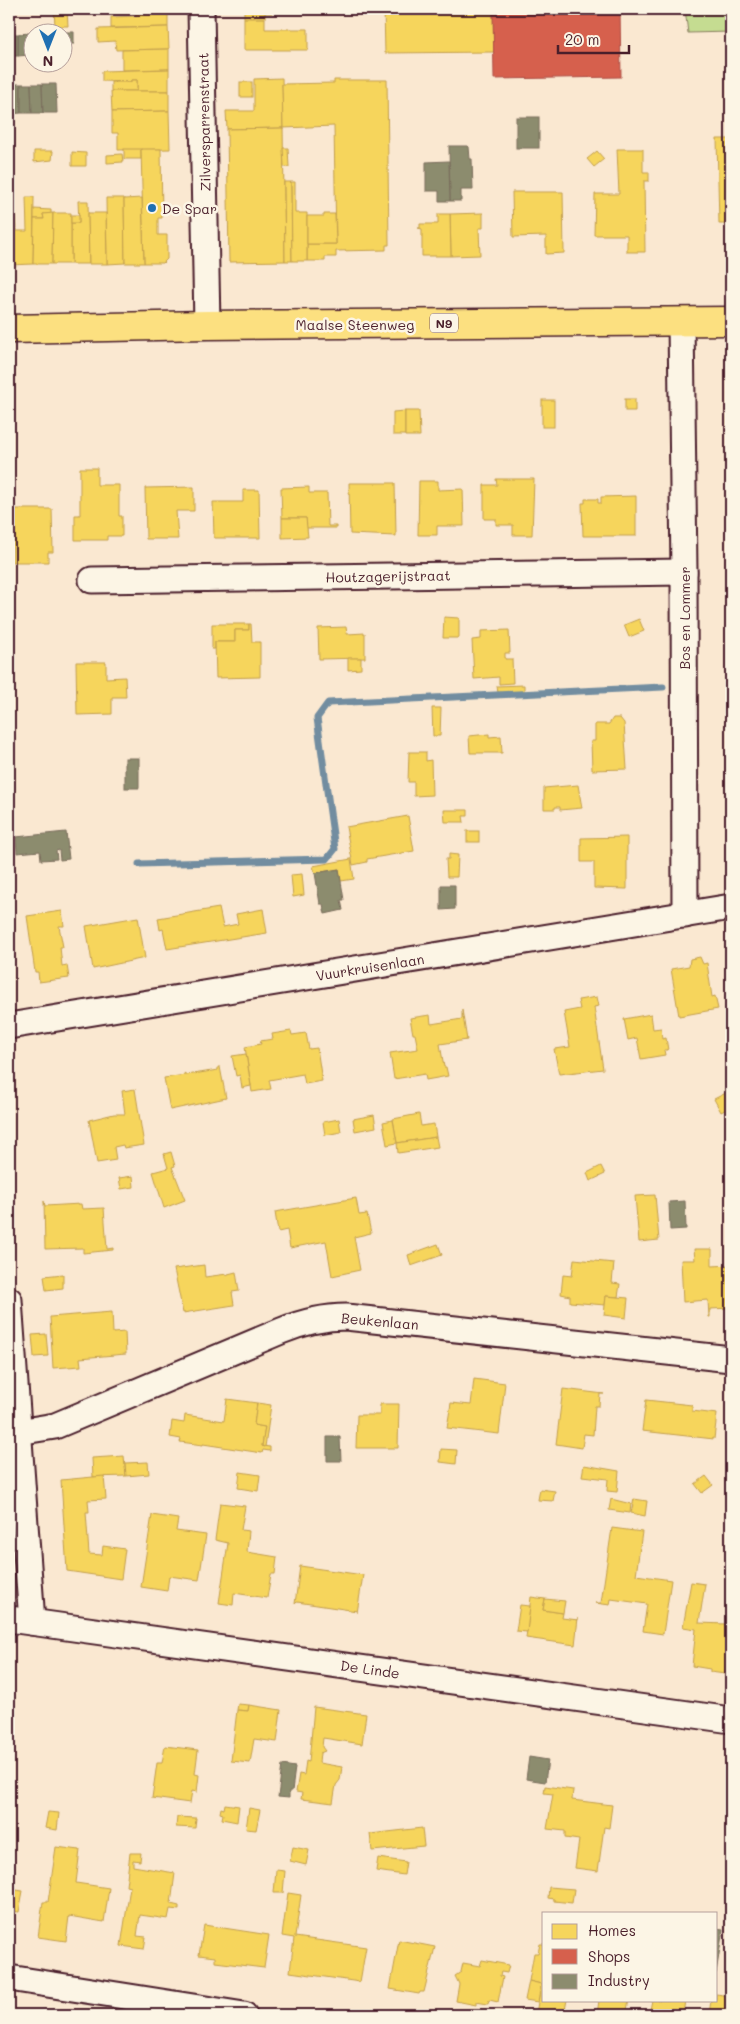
<svg xmlns="http://www.w3.org/2000/svg" width="740" height="2024" viewBox="0 0 740 2024" font-family="Mali,sans-serif">
<style>
.green{fill:#c5dc91;stroke:#887e5e}
.homes{fill:#f6d55c;stroke:#c29e4d}
.shops{fill:#d6604d;stroke:#ac4c43}
.industry{fill:#8c8c6e;stroke:#786b5a}
.lines{fill:none;stroke-linecap:round;stroke-linejoin:round}
.stream{stroke:#728da0;stroke-width:7}
.minor-casing{stroke:#4a1f2b;stroke-width:29}
.major-casing{stroke:#4a1f2b;stroke-width:31}
.minor{stroke:#fcf5e5;stroke-width:25}
.major{stroke:#fce080;stroke-width:28}
.poi-dot{fill:#1f6fb2;stroke:#fcf5e5;stroke-width:2}
.labels{text-anchor:middle;dominant-baseline:central;stroke-width:5;stroke-linejoin:round;paint-order:stroke}
.shield{fill:#fcf5e5;stroke:#7f5f63;stroke-width:1}
.shield-label{font-size:12px;font-weight:bold;fill:#4a1f2b}
.street-label{font-size:14px;fill:#4a1f2b;stroke:#fcf5e5}
.poi-label{font-size:14px;fill:#4a1f2b;stroke:#fcf5e5;text-anchor:start}
</style>
<rect width="100%" height="100%" fill="#fae8d1"/>
<filter id="ink" filterUnits="userSpaceOnUse"><feTurbulence type="fractalNoise" baseFrequency=".02" numOctaves="2"/><feDisplacementMap in="SourceGraphic" scale="10" xChannelSelector="R" yChannelSelector="G"/><feConvolveMatrix kernelMatrix="1 2 1 2 8 2 1 2 1" color-interpolation-filters="sRGB"/></filter>
<g filter="url(#ink)">
<!-- green -->
<polygon class="green" points="685,9 731,9 731,32 688,33"/>
<!-- homes -->
<g class="homes">
<polygon points="54,9 67,9 68,26 55,26"/>
<polygon points="136,9 168,9 168,27 111,28 111,17 136,16"/>
<polygon points="244,9 272,9 272,13 265,13 265,18 244,18"/>
<polygon points="384,9 493,9 494,52 385,53"/>
<polygon points="244,18 265,18 265,29 308,29 308,50 244,50"/>
<polygon points="168,27 169,49 116,50 115,41 98,42 98,29"/>
<polygon points="169,49 169,69 122,70 122,50"/>
<polygon points="169,69 169,91 137,91 137,80 131,80 131,82 102,81 102,71"/>
<polygon points="282,78 283,128 227,129 226,111 254,111 254,79"/>
<polygon points="131,80 137,80 137,91 111,91 111,82 131,82"/>
<polygon points="334,80 387,80 389,245 386,245 386,250 336,251 336,257 325,257 325,261 307,261 307,244 336,244 334,126 283,128 282,84 334,83"/>
<rect x="240" y="82" width="12" height="15"/>
<polygon points="111,91 169,91 169,111 112,112"/>
<polygon points="169,111 170,149 118,150 118,133 112,133 112,112"/>
<polygon points="283,128 285,261 229,262 227,129"/>
<polygon points="717,139 731,139 731,224 719,224"/>
<polygon points="283,148 288,148 289,167 284,167"/>
<rect x="124" y="149" width="17" height="10"/>
<polygon points="141,149 161,149 162,218 158,218 158,235 167,235 167,259 163,263 144,263"/>
<polygon points="617,149 643,149 643,172 649,172 649,181 644,181 645,252 627,252 627,235 594,235 595,194 619,194"/>
<polygon points="34,151 53,151 52,160 34,162"/>
<polygon points="597,151 604,159 594,167 587,159"/>
<polygon points="72,152 86,153 86,166 72,166"/>
<polygon points="122,154 123,162 107,163 107,155"/>
<polygon points="284,182 291,182 292,261 285,261"/>
<polygon points="291,182 295,182 295,213 307,213 307,261 292,261"/>
<polygon points="9,188 13,188 16,231 27,231 26,197 34,197 33,264 9,265"/>
<polygon points="512,192 563,192 564,253 546,254 546,236 513,237"/>
<polygon points="106,198 124,198 125,263 107,264"/>
<polygon points="142,198 144,263 125,263 124,199"/>
<polygon points="78,201 88,201 89,264 71,264 71,223 79,223"/>
<polygon points="34,209 51,210 51,214 43,214 44,219 34,219"/>
<polygon points="53,213 52,264 33,264 34,219 44,219 43,214"/>
<polygon points="53,213 71,213 71,264 52,264"/>
<polygon points="88,213 106,213 107,264 89,264"/>
<polygon points="483,213 483,228 479,228 480,255 451,256 450,214"/>
<polygon points="324,214 335,214 336,244 307,244 307,216 324,216"/>
<polygon points="438,214 450,214 451,256 422,256 422,229 418,228 420,228 420,224 438,224"/>
<rect x="71" y="215" width="8" height="8"/>
<rect x="625" y="399" width="10" height="12"/>
<rect x="542" y="400" width="12" height="27"/>
<polygon points="405,411 405,435 393,435 393,412"/>
<polygon points="405,411 419,411 420,436 405,436"/>
<rect x="728" y="416" width="3" height="11"/>
<polygon points="80,468 97,468 97,485 119,485 119,516 122,516 122,536 107,536 107,540 75,540 75,515 80,515"/>
<polygon points="496,479 534,479 532,535 513,535 513,525 496,525 496,519 484,519 484,485 497,485"/>
<polygon points="419,481 438,481 438,490 463,489 464,526 437,526 437,535 418,535"/>
<polygon points="349,483 395,483 396,536 350,534"/>
<polygon points="194,487 194,511 176,511 178,539 146,539 145,488"/>
<polygon points="309,487 309,493 327,493 328,526 336,526 336,528 306,528 306,518 282,518 281,488"/>
<polygon points="243,490 259,490 260,538 214,538 213,502 243,502"/>
<polygon points="636,496 636,536 583,536 582,503 585,503 585,499 598,499 598,503 601,503 601,497"/>
<polygon points="14,509 52,509 53,552 48,552 48,562 12,562"/>
<polygon points="282,518 306,518 308,537 282,538"/>
<polygon points="444,617 459,618 459,638 443,638"/>
<polygon points="639,619 644,631 629,637 624,625"/>
<polygon points="212,624 249,624 249,630 235,630 235,642 215,642 215,649 212,649"/>
<polygon points="249,624 251,624 252,642 260,642 260,677 216,678 215,642 235,642 235,630 249,630"/>
<polygon points="346,627 347,634 365,633 365,658 319,659 318,628"/>
<polygon points="509,630 510,653 505,653 505,659 512,659 513,683 499,684 499,677 474,679 472,640 481,639 481,631"/>
<polygon points="348,658 361,658 361,669 348,670"/>
<polygon points="76,662 106,662 106,678 125,677 126,697 112,697 112,714 77,715"/>
<polygon points="524,685 524,692 498,693 497,686"/>
<polygon points="432,708 441,708 440,736 433,736"/>
<polygon points="613,718 620,718 624,723 627,769 592,770 591,741 595,741 595,724 609,724"/>
<polygon points="489,734 489,737 501,736 502,753 470,753 469,736"/>
<polygon points="409,752 426,752 426,761 431,760 432,795 414,796 414,782 408,782"/>
<polygon points="578,785 582,808 560,810 560,807 555,807 555,809 544,809 544,788"/>
<polygon points="444,810 468,810 468,816 463,816 464,822 445,822"/>
<polygon points="408,816 414,851 367,859 367,862 353,865 346,827"/>
<rect x="467" y="831" width="12" height="11"/>
<polygon points="627,837 627,889 594,888 594,862 581,862 581,838"/>
<polygon points="449,854 458,855 457,877 447,877 446,859 449,859"/>
<polygon points="351,859 354,879 341,881 339,869 315,873 313,866"/>
<polygon points="302,874 304,895 293,897 291,875"/>
<polygon points="219,908 223,927 238,924 236,914 263,909 267,933 167,949 163,929 160,930 158,918"/>
<polygon points="62,911 64,926 59,926 63,947 60,947 62,966 67,965 69,978 39,982 38,972 35,972 27,916"/>
<polygon points="138,917 145,958 93,969 86,926"/>
<polygon points="700,957 703,964 707,963 712,997 715,996 718,1009 679,1016 671,969 689,966 690,959"/>
<polygon points="597,997 599,1006 594,1007 603,1069 559,1074 554,1049 570,1047 564,1012 580,1009 578,1000"/>
<polygon points="462,1010 467,1040 440,1044 444,1067 446,1067 448,1076 426,1080 425,1074 394,1079 390,1053 418,1049 415,1034 413,1034 410,1018 430,1015 431,1024 462,1019"/>
<polygon points="651,1014 653,1029 661,1028 662,1039 666,1038 668,1050 664,1050 665,1055 641,1059 637,1038 628,1040 624,1019"/>
<polygon points="291,1031 292,1035 306,1033 309,1049 317,1048 322,1081 305,1084 303,1074 269,1080 271,1089 252,1092 245,1047 261,1044 260,1041 273,1039 272,1034"/>
<polygon points="246,1054 251,1086 242,1088 240,1075 236,1076 232,1056"/>
<polygon points="218,1067 220,1067 226,1098 170,1110 164,1078 185,1075 184,1073 187,1075 218,1070"/>
<polygon points="135,1089 144,1145 124,1148 123,1145 114,1147 116,1160 97,1163 89,1120 114,1114 125,1114 122,1091"/>
<polygon points="728,1092 731,1098 731,1107 721,1112 714,1099"/>
<polygon points="419,1114 421,1126 434,1124 436,1137 397,1143 393,1119"/>
<polygon points="374,1115 376,1127 355,1131 353,1119"/>
<polygon points="339,1119 341,1132 325,1135 323,1122"/>
<polygon points="393,1120 397,1143 387,1145 383,1122"/>
<polygon points="436,1137 438,1147 398,1153 397,1143"/>
<polygon points="171,1152 175,1166 172,1167 185,1200 164,1208 153,1172 168,1168 164,1154"/>
<polygon points="601,1166 605,1174 590,1181 587,1173"/>
<polygon points="133,1176 134,1187 121,1189 119,1178"/>
<polygon points="655,1195 659,1240 639,1242 635,1196"/>
<polygon points="356,1198 359,1215 367,1214 371,1233 354,1237 360,1270 332,1276 326,1241 290,1248 287,1230 278,1232 275,1212"/>
<polygon points="44,1201 45,1206 81,1204 82,1209 104,1208 107,1249 113,1248 113,1250 83,1253 83,1248 45,1249"/>
<polygon points="438,1244 442,1255 411,1266 408,1255"/>
<polygon points="694,1249 712,1249 712,1266 731,1265 731,1308 710,1309 710,1317 709,1317 708,1300 683,1302 681,1260 695,1260"/>
<polygon points="574,1259 614,1263 612,1283 620,1284 618,1297 606,1296 605,1305 570,1302 570,1296 561,1294 563,1275 572,1276"/>
<polygon points="204,1265 205,1277 227,1274 227,1276 228,1274 236,1272 239,1291 232,1292 234,1305 183,1313 174,1269"/>
<polygon points="63,1274 63,1288 46,1290 44,1276"/>
<polygon points="606,1296 628,1298 626,1318 604,1315"/>
<polygon points="112,1312 113,1333 125,1332 126,1354 80,1358 81,1366 53,1368 50,1317"/>
<polygon points="46,1334 48,1356 34,1357 32,1335"/>
<polygon points="474,1379 505,1383 499,1434 447,1428 451,1403 471,1405"/>
<polygon points="563,1389 604,1394 600,1394 599,1406 595,1406 593,1435 584,1434 582,1448 556,1444"/>
<polygon points="227,1399 257,1403 254,1425 265,1427 262,1446 270,1447 270,1451 263,1450 262,1453 203,1444 203,1445 180,1442 181,1439 170,1437 172,1421 184,1423 185,1415 224,1421"/>
<polygon points="646,1400 692,1405 692,1411 717,1414 714,1439 642,1431"/>
<polygon points="257,1403 271,1405 265,1447 262,1446 265,1427 254,1425"/>
<polygon points="380,1404 399,1404 398,1448 356,1448 357,1415 380,1415"/>
<polygon points="441,1449 457,1450 456,1464 440,1462"/>
<polygon points="124,1456 126,1476 93,1477 92,1458"/>
<polygon points="148,1462 149,1474 126,1476 125,1463"/>
<polygon points="584,1465 619,1471 617,1492 607,1491 608,1479 582,1476"/>
<polygon points="240,1472 260,1475 258,1491 238,1488"/>
<polygon points="104,1476 106,1499 88,1500 89,1512 86,1512 89,1554 102,1555 103,1546 125,1549 121,1579 67,1571 61,1480"/>
<polygon points="706,1476 713,1485 702,1493 695,1484"/>
<polygon points="729,1477 731,1477 731,1488 728,1487"/>
<polygon points="540,1489 555,1491 553,1501 538,1500"/>
<polygon points="611,1499 631,1504 630,1513 609,1510"/>
<polygon points="634,1499 647,1501 645,1516 631,1513"/>
<polygon points="220,1503 245,1506 241,1530 249,1531 247,1552 277,1557 275,1574 271,1574 267,1598 234,1593 233,1605 219,1603 228,1543 215,1540"/>
<polygon points="152,1515 178,1519 176,1531 206,1535 199,1580 169,1576 167,1591 141,1587"/>
<polygon points="612,1528 642,1532 636,1575 671,1580 663,1634 643,1631 647,1604 611,1599 610,1605 595,1603 601,1603"/>
<polygon points="300,1566 363,1575 357,1613 357,1611 297,1602 295,1604"/>
<polygon points="691,1582 705,1584 699,1623 726,1624 725,1626 731,1628 730,1640 731,1641 731,1651 728,1652 725,1674 710,1672 710,1669 692,1666 696,1629 683,1627"/>
<polygon points="531,1597 545,1599 543,1610 563,1613 562,1618 578,1620 578,1618 575,1645 526,1638"/>
<polygon points="545,1599 565,1601 563,1613 543,1610"/>
<polygon points="520,1605 530,1606 527,1632 516,1631"/>
<polygon points="238,1704 249,1705 248,1711 237,1710"/>
<polygon points="249,1705 281,1710 277,1742 254,1739 250,1763 231,1761 237,1710 248,1711"/>
<polygon points="314,1707 366,1714 362,1744 323,1738 322,1747 325,1751 320,1753 319,1763 342,1767 340,1780 336,1785 333,1803 301,1799 302,1793 296,1792 299,1774 304,1775 306,1761 309,1762"/>
<polygon points="165,1746 198,1750 195,1774 199,1775 197,1792 192,1791 190,1803 152,1798 157,1763 162,1763"/>
<polygon points="545,1786 573,1790 572,1800 612,1805 609,1828 604,1827 598,1871 575,1868 579,1840 565,1838 565,1831 547,1829 553,1794 544,1793"/>
<polygon points="225,1804 239,1806 237,1822 222,1819 223,1814 220,1813 221,1808 224,1809"/>
<polygon points="249,1808 260,1810 256,1830 246,1829"/>
<polygon points="48,1812 59,1813 57,1830 45,1828"/>
<polygon points="177,1817 196,1818 195,1828 176,1827"/>
<polygon points="422,1828 424,1846 372,1851 370,1834"/>
<polygon points="56,1847 80,1850 76,1883 109,1888 104,1922 69,1916 66,1941 38,1937 43,1902 48,1902"/>
<polygon points="293,1847 309,1850 306,1865 290,1861"/>
<polygon points="130,1853 141,1853 140,1861 133,1860 133,1866 175,1873 171,1904 179,1906 179,1910 170,1909 168,1919 140,1915 137,1936 146,1937 144,1949 121,1946 130,1887 126,1886"/>
<polygon points="378,1858 406,1862 404,1875 376,1871"/>
<polygon points="730,1861 731,1861 731,1880 728,1880"/>
<polygon points="276,1870 285,1871 283,1893 274,1893"/>
<polygon points="549,1887 574,1889 572,1903 554,1901 554,1899 548,1898"/>
<polygon points="9,1889 23,1891 19,1912 9,1911"/>
<polygon points="288,1893 301,1895 295,1937 366,1947 360,1982 290,1972 294,1938 282,1936"/>
<polygon points="204,1925 269,1935 264,1968 215,1962 215,1957 199,1955"/>
<polygon points="399,1940 435,1947 424,1992 420,1992 419,1994 390,1989"/>
<polygon points="540,1944 544,1944 544,2000 567,2000 564,2015 536,2014 541,1984 529,1981 534,1953 538,1953"/>
<polygon points="482,1960 509,1965 507,1973 501,1972 500,1976 503,1977 498,2002 489,2000 488,2004 476,2002 476,2005 456,2001 459,1984 455,1976 461,1972 463,1963 480,1966"/>
<polygon points="529,1981 541,1984 538,2002 525,2000"/>
<polygon points="716,1994 731,1996 731,2015 709,2015 711,2000 716,2000"/>
<polygon points="599,2000 629,2000 626,2015 597,2015"/>
<polygon points="652,2000 685,2000 683,2015 649,2015"/>
</g>
<!-- shops -->
<polygon class="shops" points="493,9 620,9 621,77 494,79"/>
<!-- industry -->
<g class="industry">
<polygon points="55,32 74,32 74,44 62,44 62,32"/>
<polygon points="29,33 29,55 18,56 18,34"/>
<rect x="29" y="33" width="3" height="22"/>
<rect x="9" y="34" width="9" height="22"/>
<polygon points="9,84 21,84 21,113 9,114"/>
<polygon points="21,84 31,84 32,113 21,113"/>
<polygon points="31,84 42,84 43,113 32,113"/>
<polygon points="42,84 56,84 57,113 43,113"/>
<rect x="516" y="117" width="23" height="31"/>
<polygon points="449,146 468,146 469,147 470,159 472,159 473,190 461,190 461,201 450,201"/>
<polygon points="449,161 450,201 439,201 439,191 426,191 426,162"/>
<rect x="125" y="758" width="14" height="30"/>
<polygon points="66,832 69,859 60,860 59,850 56,851 57,859 41,860 40,851 17,853 16,837"/>
<polygon points="339,869 344,900 341,900 343,910 325,914 323,904 320,904 315,873"/>
<polygon points="441,885 455,885 455,909 441,910"/>
<polygon points="685,1201 686,1229 670,1230 669,1202"/>
<polygon points="327,1437 340,1437 341,1461 327,1461"/>
<polygon points="529,1757 548,1760 545,1782 526,1779"/>
<polygon points="282,1765 295,1767 292,1791 289,1791 289,1798 278,1797"/>
<polygon points="716,1928 723,1929 716,1973"/>
</g>
<g class="lines">
<!-- stream -->
<polyline class="stream" points="139,864 327,859 335,849 317,718 328,703 663,687"/>
<!-- minor casing -->
<g class="minor-casing">
<g id="minor">
<polyline points="201,9 207,325"/>
<polyline points="681,321 684,572 685,915"/>
<polyline points="92,580 684,572"/>
<polyline points="9,1026 731,907"/>
<polyline points="9,1300 32,1622"/>
<path d="M 18,1432 L 55,1426 L 281,1331 C 303,1322 322,1317 346,1317 L 731,1359"/>
<polyline points="9,1619 731,1720"/>
<polyline points="9,1978 244,2015"/>
</g>
</g>
<!-- major casing -->
<g class="major-casing">
<polyline id="major" points="9,329 207,325 731,321"/>
</g>
<!-- minor -->
<use href="#minor" class="minor"/>
<!-- major -->
<use href="#major" class="major"/>
</g>
</g>
<!-- markers -->
<circle class="poi-dot" cx="152" cy="208" r="5"/>
<g class="labels">
<!-- shield labels -->
<rect class="shield" x="430" y="313.5" width="28" height="19" rx="4"/>
<g class="shield-label">
<text x="444" y="323">N9</text>
</g>
<!-- street labels -->
<g class="street-label">
<text transform="translate(204 122) rotate(-91)">Zilversparrenstraat</text>
<text x="355" y="324">Maalse Steenweg</text>
<text transform="translate(388 576) rotate(-1)">Houtzagerijstraat</text>
<text transform="translate(684 618) rotate(-90)">Bos en Lommer</text>
<text transform="translate(370 967) rotate(-9)">Vuurkruisenlaan</text>
<text transform="translate(380 1321) rotate(5)">Beukenlaan</text>
<text transform="translate(370 1669) rotate(8)">De Linde</text>
</g>
<!-- poi labels -->
<g class="poi-label">
<text x="162" y="208">De Spar</text>
</g>
</g>
<!-- margin -->
<rect width="740" height="2024" fill="none" stroke="#fcf5e5" stroke-width="30"/>
<rect x="15" y="15" width="710" height="1994" fill="none" stroke="#4a1f2b" stroke-width="2" filter="url(#ink)"/>
<!-- legend -->
<rect x="542" y="1912" width="175" height="90" fill="#fcf5e5" stroke="#b59f9b"/>
<rect x="552" y="1924" width="25" height="15" fill="#f6d55c" stroke="#b59f9b"/>
<text x="588" y="1936" font-size="15" fill="#4a1f2b">Homes</text>
<rect x="552" y="1949" width="25" height="15" fill="#d6604d" stroke="#b59f9b"/>
<text x="588" y="1962" font-size="15" fill="#4a1f2b">Shops</text>
<rect x="552" y="1974" width="25" height="15" fill="#8c8c6e" stroke="#b59f9b"/>
<text x="588" y="1986" font-size="15" fill="#4a1f2b">Industry</text>
<!-- north arrow -->
<g transform="translate(48 48) rotate(180)"><circle r="24" fill="#fcf5e5" stroke="#b59f9b"/>
<path d="M0-4L9 19L0 12L-9 19Z" fill="#1f6fb2"/>
<text y="-8" font-size="14" font-weight="bold" text-anchor="middle" fill="#4a1f2b">N</text>
</g>
<!-- scale -->
<path d="M558 45v8h71v-8" fill="none" stroke="#4a1f2b" stroke-width="2.5"/>
<text x="565" y="45" font-size="15" fill="#4a1f2b" stroke="#fcf5e5" stroke-width="4" paint-order="stroke">20 m</text>
</svg>
